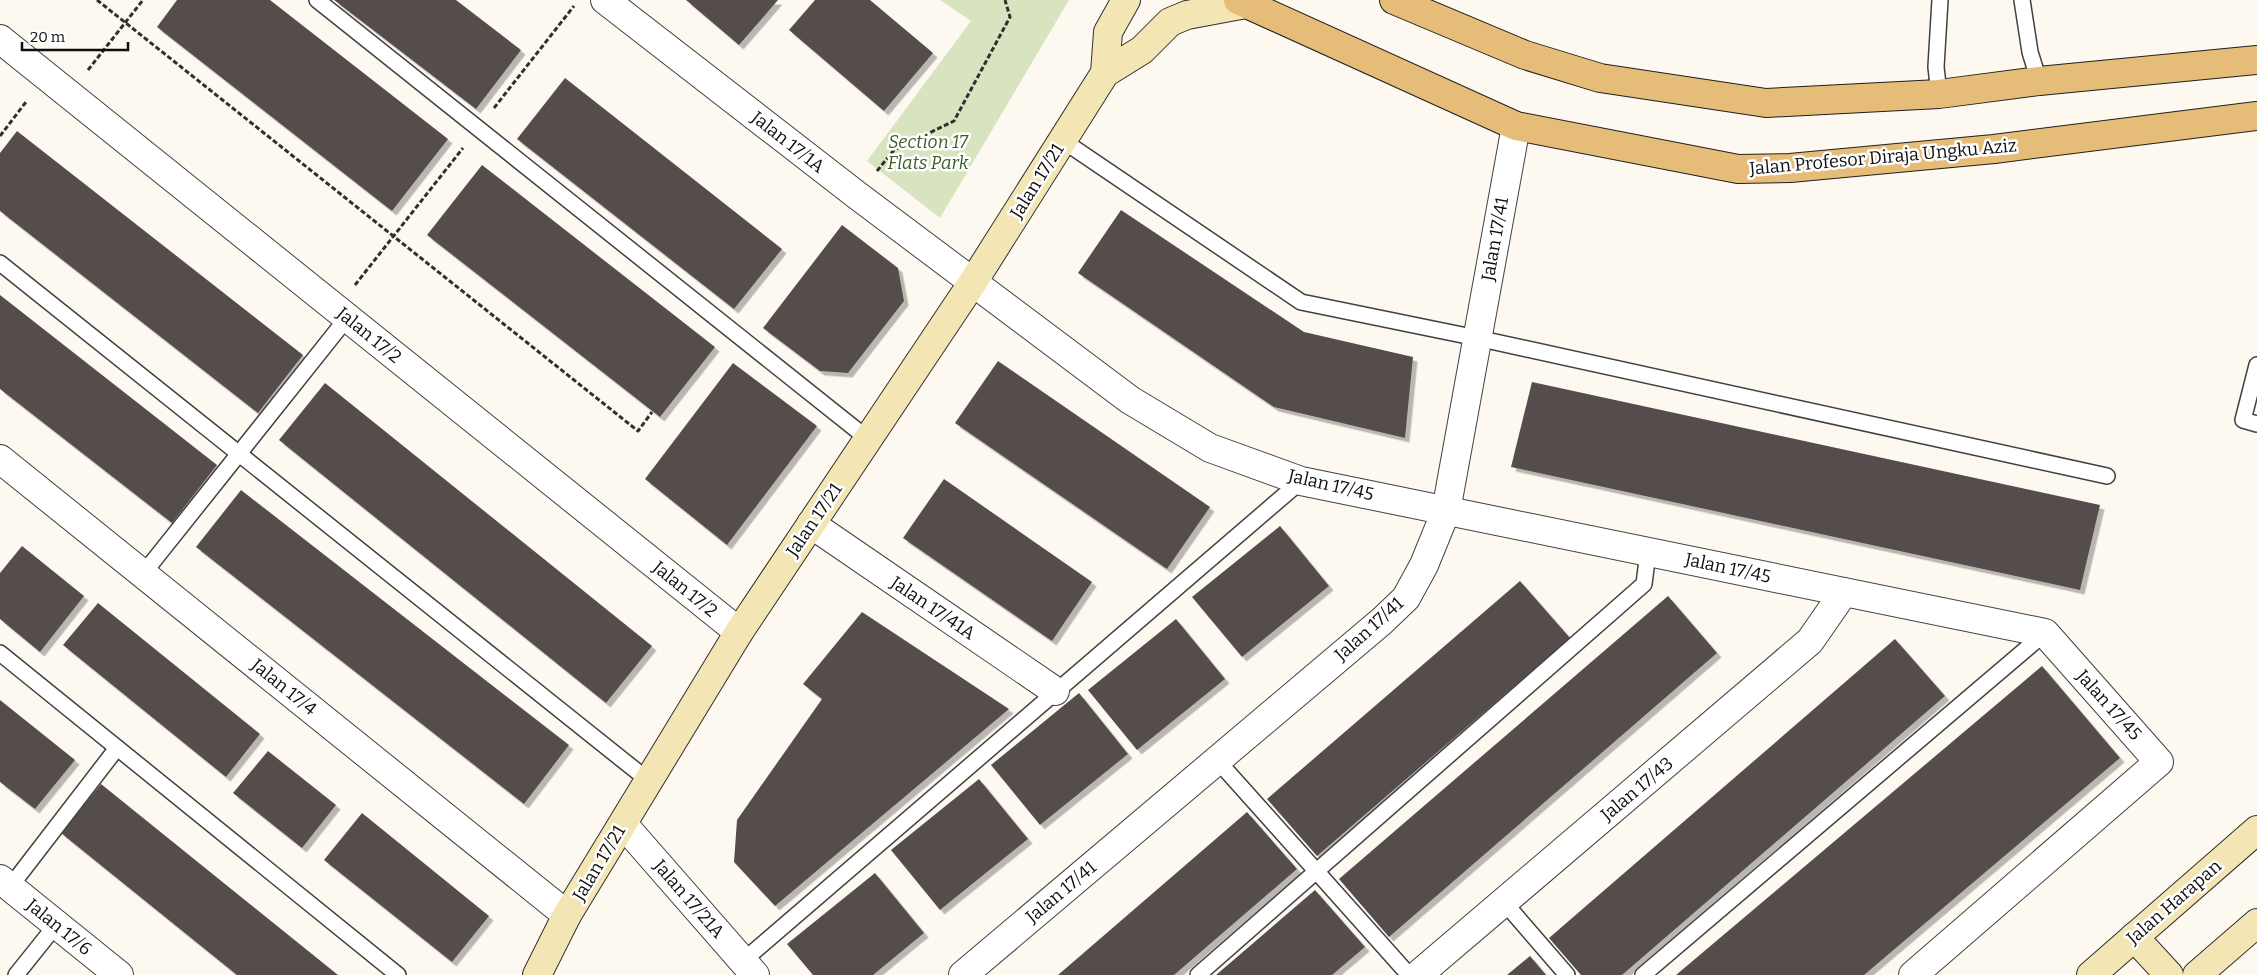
<svg xmlns="http://www.w3.org/2000/svg" width="2257" height="975" viewBox="0 0 2257 975" font-family="Bitter,serif">
<style>
.green{fill:#d7e4bf}
.building{fill:#554e4c;filter:url(#shadow)}
.lines{fill:none;stroke-linecap:round;stroke-linejoin:round}
.lane-casing{stroke:#414141;stroke-width:18}
.street-casing{stroke:#414141;stroke-width:30}
.secondary-casing{stroke:#303030;stroke-width:30}
.primary-casing{stroke:#1f1f1f;stroke-width:30}
.path{stroke:#303030;stroke-width:3;stroke-dasharray:5 2.5;stroke-linecap:butt}
.lane{stroke:#fff;stroke-width:15}
.street{stroke:#fff;stroke-width:28}
.secondary{stroke:#f4e5b5;stroke-width:28}
.primary{stroke:#e6bd78;stroke-width:28}
.labels{text-anchor:middle;dominant-baseline:central;stroke-width:5;stroke-linejoin:round;paint-order:stroke}
.street-label{font-size:18px;fill:#0e0e0e;stroke:#fff}
.park-label{font-size:18px;font-style:italic;fill:#395d27;stroke:#fff}
</style>
<defs>
<filter id="shadow"><feDropShadow dx="4.5" dy="4.5" stdDeviation="0" flood-color="#0004"/></filter>
</defs>
<rect width="100%" height="100%" fill="#fdf9f1"/>
<!-- green -->
<polygon class="green" points="940,0 1069,0 940,218 867,161 971,21"/>
<!-- building -->
<g class="building">
<polygon points="177,0 270,0 448,139 392,211 157,27"/>
<polygon points="334,0 456,0 521,50 476,109"/>
<polygon points="686,0 778,0 739,45"/>
<polygon points="815,0 870,0 933,53 884,111 789,30"/>
<polygon points="565,78 782,249 734,309 517,139"/>
<polygon points="17,131 303,355 258,413 0,211 0,153"/>
<polygon points="482,165 715,347 660,417 427,235"/>
<polygon points="1121,210 1304,332 1413,357 1405,438 1274,407 1078,273"/>
<polygon points="842,225 898,268 904,301 848,373 820,371 763,328"/>
<polygon points="0,295 217,465 172,523 0,389"/>
<polygon points="998,361 1210,507 1167,569 955,423"/>
<polygon points="733,363 817,426 727,545 645,479"/>
<polygon points="1532,382 2100,505 2080,590 1511,467"/>
<polygon points="325,383 652,646 606,703 279,440"/>
<polygon points="944,479 1092,582 1052,641 903,538"/>
<polygon points="241,490 569,745 524,804 196,547"/>
<polygon points="1280,526 1329,586 1242,657 1192,597"/>
<polygon points="22,546 84,596 40,652 0,619 0,573"/>
<polygon points="1520,581 1570,638 1317,856 1267,799"/>
<polygon points="1668,596 1717,653 1389,937 1339,879"/>
<polygon points="98,603 260,734 226,777 63,645"/>
<polygon points="862,612 1009,709 775,906 734,862 737,820 822,699 803,684"/>
<polygon points="1176,619 1225,679 1137,750 1088,690"/>
<polygon points="1895,639 1945,696 1622,975 1581,975 1549,938"/>
<polygon points="2042,666 2120,758 1864,975 1676,975"/>
<polygon points="1079,693 1128,754 1040,825 991,765"/>
<polygon points="0,700 75,760 35,809 0,782"/>
<polygon points="268,751 336,805 302,848 233,793"/>
<polygon points="979,779 1028,839 940,910 891,850"/>
<polygon points="101,784 338,975 237,975 61,833"/>
<polygon points="1247,812 1297,869 1174,975 1058,975"/>
<polygon points="362,813 489,916 452,962 324,860"/>
<polygon points="875,873 924,933 873,975 813,975 787,944"/>
<polygon points="1315,890 1365,947 1332,975 1216,975"/>
<polygon points="1530,956 1546,975 1507,975"/>
</g>
<g class="lines">
<!-- lane casing -->
<g class="lane-casing">
<g id="lane">
<polyline points="317,0 868,439"/>
<polyline points="2022,0 2030,52 2039,81"/>
<polyline points="1939,94 1936,67 1940,0"/>
<polyline points="1062,140 1301,302 1477,338 2107,476"/>
<polyline points="0,263 649,781"/>
<polyline points="2257,365 2243,420 2257,424"/>
<polyline points="143,574 347,318"/>
<polyline points="0,653 398,975"/>
<polyline points="1217,760 1409,975"/>
<polyline points="10,887 117,748"/>
<polyline points="1504,902 1567,975"/>
<polyline points="743,961 1301,481"/>
<polyline points="16,975 56,925"/>
<polyline points="1198,975 1644,584 1648,552"/>
<polyline points="1643,975 2045,633"/>
</g>
</g>
<!-- street casing -->
<g class="street-casing">
<g id="street">
<polyline points="605,0 858,196 1130,400 1210,448 1301,481 2045,633 2159,762 1913,975"/>
<polyline points="0,39 739,632"/>
<polyline points="0,459 567,915"/>
<polyline points="811,524 1055,691"/>
<polyline points="623,824 755,975"/>
<polyline points="0,879 119,975"/>
<polyline points="963,975 1382,621 1406,598 1424,565 1446,511 1516,126"/>
<polyline points="1418,975 1810,641 1844,592"/>
</g>
</g>
<!-- secondary casing -->
<g class="secondary-casing">
<g id="secondary">
<polyline points="1105,73 1108,32 1126,0"/>
<polyline points="2134,937 2169,975"/>
<polyline points="537,975 567,915 739,632 973,282 1105,73 1142,50 1170,22 1187,15 1246,4"/>
<polyline points="2091,975 2257,830"/>
<polyline points="2197,975 2257,923"/>
</g>
</g>
<!-- primary casing -->
<g class="primary-casing">
<g id="primary">
<polyline points="1238,0 1516,126 1738,169 1790,168 1994,149 2257,116"/>
<polyline points="1394,0 1525,55 1600,78 1766,103 1939,94 2039,81 2257,60"/>
</g>
</g>
<!-- path -->
<g class="path">
<polyline points="97,0 638,431 652,412"/>
<polyline points="88,70 143,0"/>
<polyline points="494,108 574,6"/>
<polyline points="0,136 26,102"/>
<polyline points="877,171 894,150 954,121 1010,17 1005,0"/>
<polyline points="355,285 463,148"/>
</g>
<!-- lane -->
<use href="#lane" class="lane"/>
<!-- street -->
<use href="#street" class="street"/>
<!-- secondary -->
<use href="#secondary" class="secondary"/>
<!-- primary -->
<use href="#primary" class="primary"/>
</g>
<g class="labels">
<!-- street labels -->
<g class="street-label">
<text transform="translate(788 142) rotate(38)">Jalan 17/1A</text>
<text transform="translate(1883 157) rotate(-5)">Jalan Profesor Diraja Ungku Aziz</text>
<text transform="translate(1037 181) rotate(-58)">Jalan 17/21</text>
<text transform="translate(1495 239) rotate(-80)">Jalan 17/41</text>
<text transform="translate(369 335) rotate(39)">Jalan 17/2</text>
<text transform="translate(1331 485) rotate(13)">Jalan 17/45</text>
<text transform="translate(814 520) rotate(-56)">Jalan 17/21</text>
<text transform="translate(1728 568) rotate(12)">Jalan 17/45</text>
<text transform="translate(685 589) rotate(39)">Jalan 17/2</text>
<text transform="translate(933 608) rotate(34)">Jalan 17/41A</text>
<text transform="translate(1369 629) rotate(-42)">Jalan 17/41</text>
<text transform="translate(284 687) rotate(39)">Jalan 17/4</text>
<text transform="translate(2109 705) rotate(48)">Jalan 17/45</text>
<text transform="translate(1637 789) rotate(-40)">Jalan 17/43</text>
<text transform="translate(599 863) rotate(-59)">Jalan 17/21</text>
<text transform="translate(1061 892) rotate(-40)">Jalan 17/41</text>
<text transform="translate(689 899) rotate(49)">Jalan 17/21A</text>
<text transform="translate(2174 902) rotate(-41)">Jalan Harapan</text>
<text transform="translate(59 927) rotate(39)">Jalan 17/6</text>
</g>
<!-- park labels -->
<g class="park-label">
<text x="928" y="142">Section 17<tspan x="928" dy="21">Flats Park</tspan></text>
</g>
</g>
<!-- scale -->
<path d="M22 42v8h106v-8" fill="none" stroke="#0e0e0e" stroke-width="2.5"/>
<text x="30" y="42" font-size="15" fill="#0e0e0e" stroke="#ffffff" stroke-width="4" paint-order="stroke">20 m</text>
</svg>
